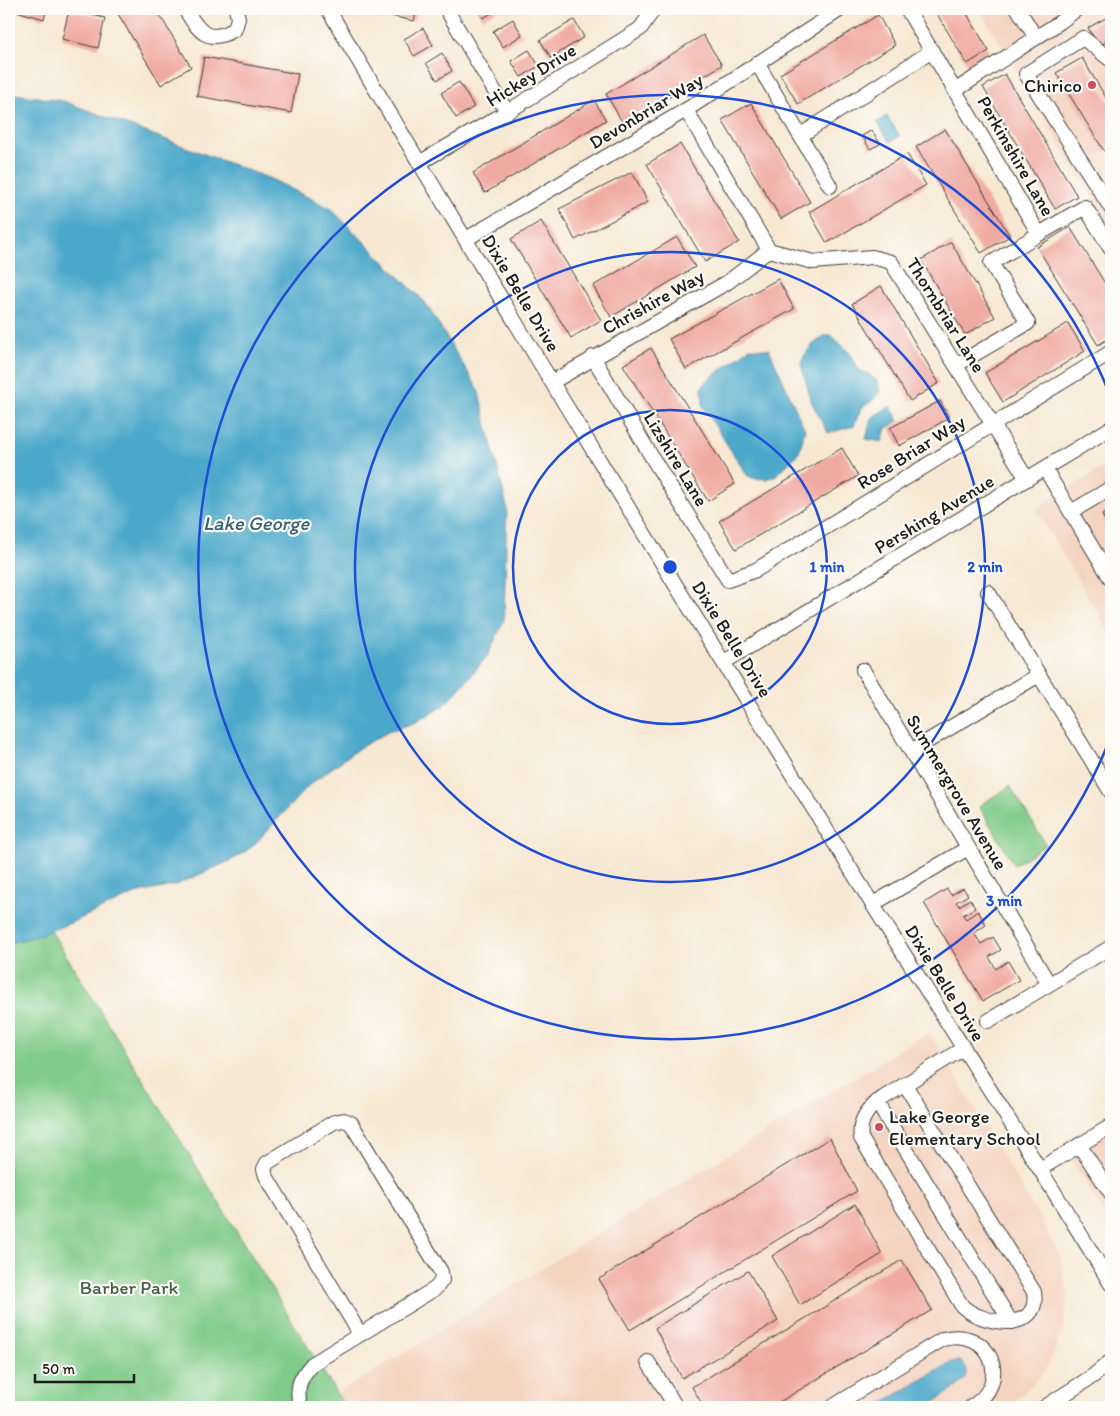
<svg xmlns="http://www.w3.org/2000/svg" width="1120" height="1416" viewBox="0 0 1120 1416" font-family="Itim,sans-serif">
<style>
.built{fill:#f4d3c0}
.green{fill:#80cb89;stroke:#4e7452}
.water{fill:#4ba8ca;stroke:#346273}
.building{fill:#f0aaa3}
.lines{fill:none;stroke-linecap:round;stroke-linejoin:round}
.minor-casing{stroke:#3d3b37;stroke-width:16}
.minor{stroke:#fff;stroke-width:14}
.ring{fill:none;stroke:#1d4ed8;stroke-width:2.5}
.poi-dot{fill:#d1495b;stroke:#fdfcf7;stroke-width:2}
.labels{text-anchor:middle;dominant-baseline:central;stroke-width:4.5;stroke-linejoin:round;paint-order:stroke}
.street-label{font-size:19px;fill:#1c1c1c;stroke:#fdfcf7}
.poi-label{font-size:19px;fill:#1c1c1c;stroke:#fdfcf7;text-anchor:end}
.park-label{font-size:19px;fill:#446248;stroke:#fdfcf7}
.water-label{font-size:20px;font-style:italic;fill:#346273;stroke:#fdfcf7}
.centre{fill:#1d4ed8;stroke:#fdfcf7;stroke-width:2.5}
.ring-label{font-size:15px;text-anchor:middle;font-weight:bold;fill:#1d4ed8;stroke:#fdfcf7;stroke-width:4.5;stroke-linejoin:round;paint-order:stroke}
</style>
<rect width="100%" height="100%" fill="#fdfcf7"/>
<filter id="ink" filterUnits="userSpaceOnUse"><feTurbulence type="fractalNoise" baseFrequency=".02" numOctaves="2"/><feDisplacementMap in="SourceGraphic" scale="10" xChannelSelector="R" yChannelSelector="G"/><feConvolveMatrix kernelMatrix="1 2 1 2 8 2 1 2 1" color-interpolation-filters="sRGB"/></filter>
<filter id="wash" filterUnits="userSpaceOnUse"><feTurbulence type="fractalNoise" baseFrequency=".0096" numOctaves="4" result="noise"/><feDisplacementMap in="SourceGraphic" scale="20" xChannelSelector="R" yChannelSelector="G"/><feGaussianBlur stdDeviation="1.12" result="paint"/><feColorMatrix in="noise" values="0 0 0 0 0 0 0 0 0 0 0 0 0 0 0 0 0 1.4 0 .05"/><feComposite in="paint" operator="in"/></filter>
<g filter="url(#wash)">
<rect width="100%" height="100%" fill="#f7e8d3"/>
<!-- built -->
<g class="built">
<polygon points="979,9 1111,9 1111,229"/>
<polygon points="1111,462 1111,635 1036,509"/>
<polygon points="929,1032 1042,1222 1060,1257 1068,1294 1063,1331 1044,1373 1008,1407 346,1407 337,1394"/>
<polygon points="1111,1124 1111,1225 1066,1151"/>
</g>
<!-- green -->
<g class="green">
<polygon points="1010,786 1046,845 1014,865 979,806"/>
<polygon points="9,863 345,1407 9,1407"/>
</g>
<!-- water -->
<g class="water">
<polygon points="9,93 63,101 271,179 330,208 425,302 478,389 507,507 504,620 488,655 463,685 443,706 416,722 388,732 359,748 309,785 252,847 232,860 176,885 135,894 68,924 37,936 9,943"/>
<polygon points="887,116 900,136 890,142 877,122"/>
<polygon points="826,335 831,335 848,351 859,370 868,374 877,381 880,391 872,401 861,408 854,426 828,433 812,403 801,365 804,356 812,345"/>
<polygon points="750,348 769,349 805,430 799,453 778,474 767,479 753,478 747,475 703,407 702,388 705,382"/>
<polygon points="890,406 899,421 886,428 882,442 866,439 871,418"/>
<path d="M 961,1361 C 978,1376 954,1389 942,1397 C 937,1400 931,1405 925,1407 C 917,1410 885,1407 875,1407 L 952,1362 Z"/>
</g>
<g id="blocks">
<!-- building -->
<g class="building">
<polygon points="9,9 47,9 44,19"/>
<polygon points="115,9 156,9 191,67 161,85"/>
<polygon points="392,9 417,9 414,21 391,16"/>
<polygon points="477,9 499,9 483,18"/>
<polygon points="934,9 964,9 989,51 967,64"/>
<polygon points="69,10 105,18 98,48 62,39"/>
<polygon points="878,15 895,45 798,104 780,74"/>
<polygon points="1111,15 1111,39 1099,46 1088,28"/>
<polygon points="513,19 522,35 503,47 493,31"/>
<polygon points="574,20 584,37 551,58 540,40"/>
<polygon points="423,28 433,45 414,56 404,39"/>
<polygon points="703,35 722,65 624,125 606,94"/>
<polygon points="529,50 539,66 521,77 511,61"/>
<polygon points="442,53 452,71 437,80 426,63"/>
<polygon points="204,57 298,74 291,113 197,96"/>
<polygon points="1082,58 1111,106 1111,146 1104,151 1056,73"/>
<polygon points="1005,74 1077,196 1055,209 983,87"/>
<polygon points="459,82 474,107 456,118 441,93"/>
<polygon points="594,100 606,120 485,193 473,173"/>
<polygon points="751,103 810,202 781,219 722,120"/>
<polygon points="945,129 1010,236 981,253 916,147"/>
<polygon points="872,130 880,144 870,149 862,136"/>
<polygon points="680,144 739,242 705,262 647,164"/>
<polygon points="907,154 926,185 827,243 809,212"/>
<polygon points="632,172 648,202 575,240 559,209"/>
<polygon points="541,221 601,320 571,338 511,239"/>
<polygon points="1070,227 1111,293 1111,337 1098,345 1037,247"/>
<polygon points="677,237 695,267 611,317 593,286"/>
<polygon points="951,242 995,317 965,335 921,260"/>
<polygon points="778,279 794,309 686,369 669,339"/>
<polygon points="881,286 939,383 910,401 852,304"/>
<polygon points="1068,323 1085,351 1003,402 985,373"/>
<polygon points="651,348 735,484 708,501 623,365"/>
<polygon points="940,401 949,418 899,446 890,428"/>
<polygon points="842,448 858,476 736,549 719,521"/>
<polygon points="1111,509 1111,531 1102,515"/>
<polygon points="963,888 968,895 956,902 959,906 970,899 975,908 963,915 966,919 978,911 986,925 974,933 981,944 993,937 1001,950 989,957 996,969 1008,961 1019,980 983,1001 924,903 947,889 951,895"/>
<polygon points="830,1138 857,1191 630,1330 599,1279"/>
<polygon points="855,1204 882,1254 800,1305 772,1256"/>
<polygon points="902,1260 932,1310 771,1407 704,1407 692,1387"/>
<polygon points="748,1271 778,1321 682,1378 655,1328"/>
</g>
</g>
</g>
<g filter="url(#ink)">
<use href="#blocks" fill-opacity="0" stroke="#3d3b37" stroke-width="1"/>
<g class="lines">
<!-- minor casing -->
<g class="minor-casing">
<g id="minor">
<path d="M 185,9 C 199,32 208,45 235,29 L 238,18 L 236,9"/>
<path d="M 328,9 C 505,309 688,606 871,902 C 951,1029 1033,1156 1111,1284"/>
<polyline points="907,9 1039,234 1085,207 1111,249"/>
<polyline points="1018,9 1036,38"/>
<polyline points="448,12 507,112"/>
<polyline points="1111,60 1083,38 1026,74 1111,208"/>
<polyline points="757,63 830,186"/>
<polyline points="956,90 1060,22 1077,9"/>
<polyline points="686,110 769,250 813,262 872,257 891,262 1027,479"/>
<polyline points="801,135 932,51"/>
<polyline points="419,163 507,112 640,29 654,9"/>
<polyline points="466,239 686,110 841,9"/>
<polyline points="593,357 653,459 728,580 756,570 1111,352"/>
<polyline points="956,365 1028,323 991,263 1039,234"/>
<polyline points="552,382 728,282 769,250"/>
<polyline points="1045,469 1111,579"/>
<polyline points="1071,512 1111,488"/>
<polyline points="988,592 1111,792"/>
<polyline points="724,662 1111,428"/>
<polyline points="863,670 1049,984"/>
<polyline points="911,751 1039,675"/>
<polyline points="873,904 968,848"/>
<polyline points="988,1021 1111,947"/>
<path d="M 905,1085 L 1034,1292 C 1041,1334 982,1325 962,1306 L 861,1138 C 858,1120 868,1108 883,1098 L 964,1048"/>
<polyline points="877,1102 1011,1322"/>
<polyline points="1079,1145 1111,1193"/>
<polyline points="1040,1169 1111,1126"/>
<polyline points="648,1362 676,1407"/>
<path d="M 300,1407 C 296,1387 299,1379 312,1364 L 436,1288 L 442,1280 L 441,1272 L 351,1123 L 344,1120 L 334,1122 L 267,1163 L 264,1169 L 266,1176 L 360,1334"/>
<path d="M 832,1407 L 943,1339 C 991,1327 1013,1382 971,1407"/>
<polyline points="1045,1407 1093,1376 1111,1361"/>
</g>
</g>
<!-- minor -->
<use href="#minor" class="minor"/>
</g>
</g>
<!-- distance rings -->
<g class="ring">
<circle cx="670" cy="567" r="157"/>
<circle cx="670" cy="567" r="315"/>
<path d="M1111 736A472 472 0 1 1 1111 398"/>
</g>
<!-- markers -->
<g class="poi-dot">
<circle cx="1092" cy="85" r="5"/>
<circle cx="879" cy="1127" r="5"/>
</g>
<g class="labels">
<!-- street labels -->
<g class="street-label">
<text transform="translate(531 75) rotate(-32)">Hickey Drive</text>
<text transform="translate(646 111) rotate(-31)">Devonbriar Way</text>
<text transform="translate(1016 156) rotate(60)">Perkinshire Lane</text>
<text transform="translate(521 293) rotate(59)">Dixie Belle Drive</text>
<text transform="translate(653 302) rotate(-29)">Chrishire Way</text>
<text transform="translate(946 315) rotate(58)">Thornbriar Lane</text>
<text transform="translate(911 452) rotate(-32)">Rose Briar Way</text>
<text transform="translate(676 459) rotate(59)">Lizshire Lane</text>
<text transform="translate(934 514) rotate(-31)">Pershing Avenue</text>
<text transform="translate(732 639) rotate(58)">Dixie Belle Drive</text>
<text transform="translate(957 792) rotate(59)">Summergrove Avenue</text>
<text transform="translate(945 983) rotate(58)">Dixie Belle Drive</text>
</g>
<!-- poi labels -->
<g class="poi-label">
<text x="1082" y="85">Chirico</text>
<text x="889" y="1116" text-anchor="start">Lake George<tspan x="889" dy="22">Elementary School</tspan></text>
</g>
<!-- park labels -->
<g class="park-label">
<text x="129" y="1287">Barber Park</text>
</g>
<!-- water labels -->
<g class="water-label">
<text x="256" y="523">Lake George</text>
</g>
</g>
<circle cx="670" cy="567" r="8" class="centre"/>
<g class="ring-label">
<text x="827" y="572">1 min</text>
<text x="985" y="572">2 min</text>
<text x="1004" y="906">3 min</text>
</g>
<!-- margin -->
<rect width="1120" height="1416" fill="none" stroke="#fdfcf7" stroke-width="30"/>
<!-- scale -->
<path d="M35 1374v8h99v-8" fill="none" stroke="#1c1c1c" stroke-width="2.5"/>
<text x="42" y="1374" font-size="15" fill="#1c1c1c" stroke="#fdfcf7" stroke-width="4" paint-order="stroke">50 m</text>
</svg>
